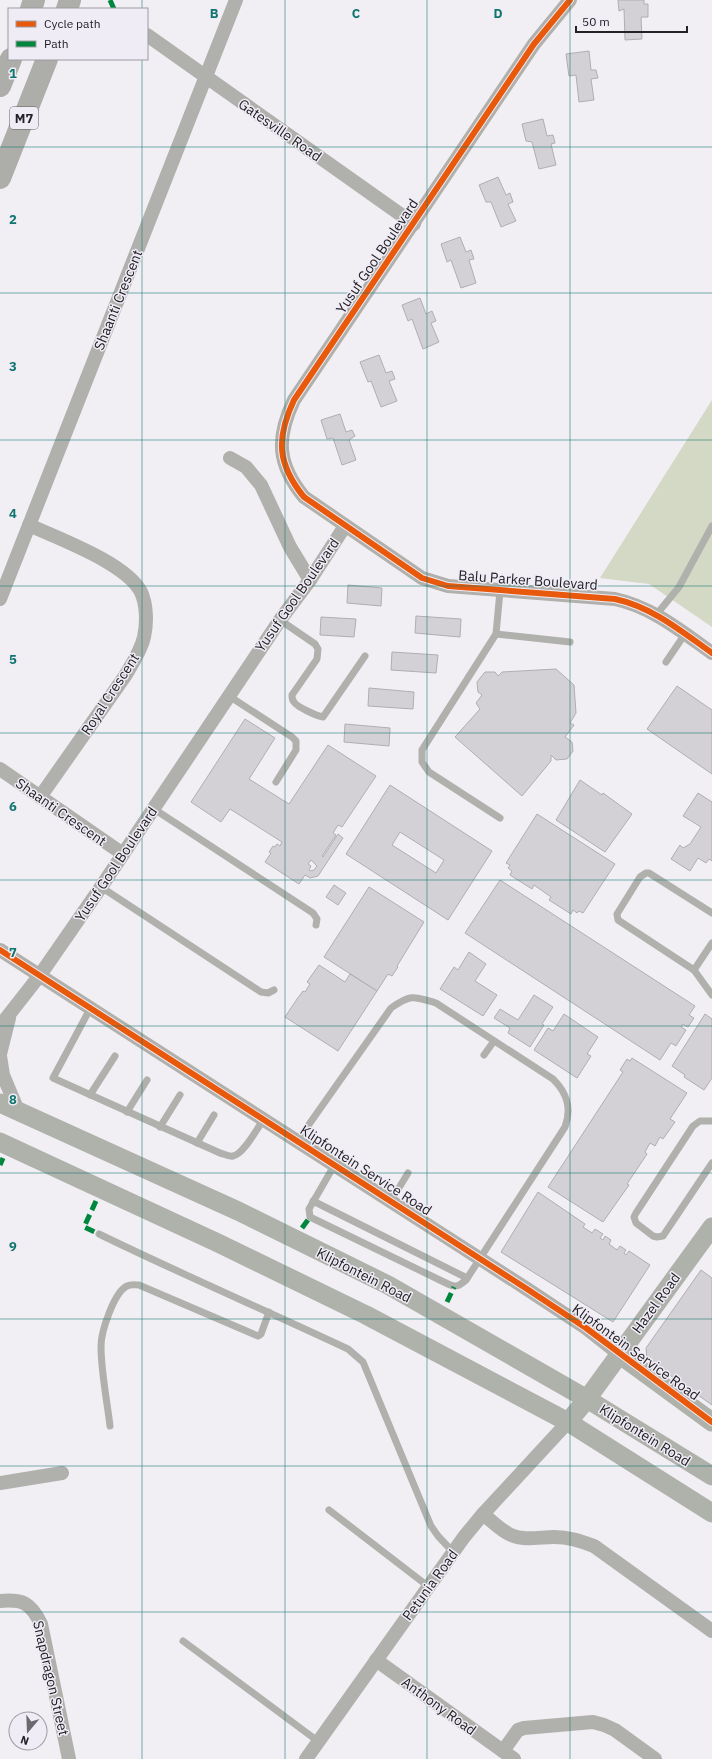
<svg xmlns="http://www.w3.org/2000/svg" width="712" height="1759" viewBox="0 0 712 1759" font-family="'IBM Plex Sans',sans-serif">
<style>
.green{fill:#d3d9c5}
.building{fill:#d3d1d5;stroke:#b0aeb3;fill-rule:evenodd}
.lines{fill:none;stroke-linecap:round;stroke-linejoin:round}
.lane{stroke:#b0b1ac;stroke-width:7}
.street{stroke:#b0b1ac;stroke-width:14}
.secondary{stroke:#afb1ab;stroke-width:19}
.highway{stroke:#adada9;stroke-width:22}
.quiet{stroke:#00873e;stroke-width:5;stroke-dasharray:10 5;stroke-linecap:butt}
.cycleway-casing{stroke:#f0ecf6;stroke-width:8}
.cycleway{stroke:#e8590c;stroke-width:6}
.grid{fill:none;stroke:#0f766e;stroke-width:1;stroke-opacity:0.55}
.labels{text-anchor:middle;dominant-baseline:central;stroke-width:3;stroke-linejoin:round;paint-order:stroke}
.shield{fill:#f0ecf6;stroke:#605e64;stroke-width:1}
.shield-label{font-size:13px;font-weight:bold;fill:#222125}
.street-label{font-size:14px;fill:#222125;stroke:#f0ecf6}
.grid-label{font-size:13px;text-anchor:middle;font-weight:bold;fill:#0f766e;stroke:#f0ecf6;stroke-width:3;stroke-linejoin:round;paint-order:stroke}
</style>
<rect width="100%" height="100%" fill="#f1eef4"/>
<!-- green -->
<polygon class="green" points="712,400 712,627 649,584 600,578"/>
<!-- building -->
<g class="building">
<polygon points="618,0 644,0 644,4 648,4 648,17 641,17 642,39 625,40 624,9 619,11"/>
<polygon points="589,51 591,70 596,70 598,78 591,79 594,100 579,102 576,75 569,76 566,54"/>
<polygon points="543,119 547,136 553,135 555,143 551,144 556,165 539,169 532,142 526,141 522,124"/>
<polygon points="498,177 506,195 510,193 513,202 508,204 516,221 501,227 491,202 486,202 479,185"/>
<polygon points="460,237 466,252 471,250 474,259 469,260 476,283 461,288 451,260 447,262 441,244"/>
<polygon points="420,298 426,314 432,311 436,321 431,323 439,342 423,349 412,319 408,321 402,305"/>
<polygon points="379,355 386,373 392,371 395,379 389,381 397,401 381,407 371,381 368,382 360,362"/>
<polygon points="340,414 346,432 352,430 355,436 349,440 356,460 342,465 333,438 327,439 321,420"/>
<polygon points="348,585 382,588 381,606 347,603"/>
<polygon points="416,616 461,619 460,637 415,633"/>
<polygon points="321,617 356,619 354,637 320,635"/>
<polygon points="392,652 438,655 436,673 391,670"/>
<polygon points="556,669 574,685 576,713 570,723 574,725 565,737 572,742 573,751 567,759 556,760 551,755 551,761 522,796 455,737 480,709 476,703 482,695 478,692 477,682 485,672 495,672 498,676 502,672"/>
<polygon points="677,686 712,710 712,774 647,729"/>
<polygon points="369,688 414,692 413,709 368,706"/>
<path d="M 245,719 L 275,738 L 249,779 L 289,804 L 328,745 L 376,776 L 342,827 L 338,825 L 333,833 L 336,835 L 322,856 L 323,857 L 338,834 L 343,838 L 318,876 L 310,878 L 305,875 L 299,884 L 265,862 L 271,853 L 269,852 L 273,846 L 275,847 L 277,844 L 280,846 L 282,842 L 230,809 L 221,822 L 191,802 ZM 311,860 L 317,866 L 314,870 L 311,871 L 309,870 L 311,866 L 308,864 Z"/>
<polygon points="345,724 390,728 389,746 344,742"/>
<polygon points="580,780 602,795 603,793 632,814 605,852 556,820"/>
<path d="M 390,785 L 492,851 L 448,920 L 346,854 ZM 400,832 L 444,860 L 436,873 L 392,845 Z"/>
<polygon points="698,793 712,802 712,861 709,859 706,863 698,858 690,871 671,859 680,845 683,848 690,844 701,827 683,816"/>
<polygon points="537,814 615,864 583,913 579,911 577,913 573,910 571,914 549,900 551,897 534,885 532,889 510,875 512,871 508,868 510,865 506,863"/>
<polygon points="500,880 695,1006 689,1015 694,1018 688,1027 683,1024 681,1027 686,1030 676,1046 671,1043 660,1060 465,933"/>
<polygon points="334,885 346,893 338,905 326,897"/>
<polygon points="369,887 424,922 397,966 398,967 392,976 388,974 377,991 324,957"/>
<polygon points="469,952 486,964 475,981 497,995 483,1016 440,989 454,967 458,970"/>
<polygon points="319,965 345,982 350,974 377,991 338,1051 285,1017 297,999 303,991 305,992 310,984 307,982"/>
<polygon points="534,995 553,1007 542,1024 544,1025 530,1047 508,1033 510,1028 494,1018 500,1009 518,1020"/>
<polygon points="564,1014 598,1037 587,1054 591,1056 577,1078 534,1050 548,1028 553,1031"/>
<polygon points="705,1014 712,1019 712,1078 704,1090 684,1077 685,1075 672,1066"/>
<polygon points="632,1058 687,1093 670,1119 675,1122 663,1139 660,1137 655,1146 650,1143 645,1152 647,1154 627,1184 629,1185 603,1222 548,1187 623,1072 620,1070 627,1059 630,1061"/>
<polygon points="538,1192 585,1224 583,1227 592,1233 595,1229 603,1234 600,1238 603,1240 605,1236 611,1240 609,1244 617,1250 620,1246 626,1250 624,1253 626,1255 629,1251 650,1265 613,1322 501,1252"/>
<polygon points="701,1270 712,1278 712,1405 647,1359 646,1348"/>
</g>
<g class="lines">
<!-- lane -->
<g class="lane">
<polyline points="656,615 679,587 712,526"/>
<path d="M 280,620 L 315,644 L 318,649 L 317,659 L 292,695 C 292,697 292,700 294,702 C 297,707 317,716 323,717 L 365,656"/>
<polyline points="496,634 500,591"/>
<polyline points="666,662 685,634"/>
<polyline points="229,696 292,737 296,741 296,750 276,782"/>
<polyline points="154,809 313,913 317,919 316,925"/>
<polyline points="500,818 429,772 422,762 422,750 496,634 570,642"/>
<polyline points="101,887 261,992 268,993 274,990"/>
<polyline points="712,913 649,873 646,873 640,877 617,914 618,920 621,922 694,970 712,995"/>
<polyline points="694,970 712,943"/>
<path d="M 91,1007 L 53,1078 L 220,1153 C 224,1154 229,1157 233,1156 C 244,1154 257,1128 264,1119"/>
<polyline points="484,1055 494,1041"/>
<polyline points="90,1095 115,1056"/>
<polyline points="127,1112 147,1080"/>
<polyline points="712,1121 700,1121 693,1126 636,1213 634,1217 636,1223 653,1236 657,1237 663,1236 712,1163"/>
<polyline points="160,1127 180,1095"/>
<path d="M 298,1140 L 391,1008 C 411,994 413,996 436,1003 L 553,1079 C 567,1093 572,1108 565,1127 L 466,1280 C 459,1286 456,1288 448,1284 L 310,1217 L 309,1209 L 335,1164"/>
<polyline points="197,1143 214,1115"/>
<polyline points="313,1201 467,1278"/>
<polyline points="391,1201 408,1173"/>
<path d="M 99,1234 C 181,1274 265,1310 348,1349 L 363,1362 L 431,1526 L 438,1536 L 454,1553"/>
<path d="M 110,1426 C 107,1401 101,1371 101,1346 C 101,1332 114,1292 127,1286 C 131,1284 135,1285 139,1285 L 258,1336 L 261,1334 L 269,1312"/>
<polyline points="329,1510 429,1587"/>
<polyline points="183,1641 319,1742"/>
</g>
<!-- street -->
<g class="street">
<path d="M 570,0 L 534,44 L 294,400 C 276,438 277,464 304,497 L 422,578 L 448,586 L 615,599 C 652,607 681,631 712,653"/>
<polyline points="147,35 414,224"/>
<polyline points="230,458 246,467 261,485 290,547 310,580"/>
<path d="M 29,525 C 59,539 126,563 141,592 C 147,605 147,624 144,637 C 141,651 132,664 125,676 L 40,797"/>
<polyline points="0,599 236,0"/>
<polyline points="0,769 123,854"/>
<polyline points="0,950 527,1289 586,1328 619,1354"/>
<polyline points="0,1026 40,975 101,887 280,620 310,580 345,526"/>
<polyline points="0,1054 9,1018"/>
<polyline points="0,1056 3,1075 18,1111"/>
<polyline points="0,1483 62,1473"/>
<path d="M 483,1514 C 492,1521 500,1530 511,1535 C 524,1541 540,1537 554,1537 C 569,1537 580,1541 594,1546 L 712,1631"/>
<path d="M 0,1601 C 23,1599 31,1603 41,1624 L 69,1759"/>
<polyline points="376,1660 514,1759"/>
<polyline points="503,1751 518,1730 524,1728 593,1722 604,1725 615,1730 655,1759"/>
<polyline points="306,1759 464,1537 483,1514 568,1422"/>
</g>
<!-- secondary -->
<g class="secondary">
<polyline points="0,1103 238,1211 388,1285 587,1399 712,1476"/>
<polyline points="0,1142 218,1243 366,1315 568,1422 712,1513"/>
<polyline points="619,1354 712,1422"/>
<polyline points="568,1422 587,1399 712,1227"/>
</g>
<!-- highway -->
<g class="highway">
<polyline points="31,9 34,0"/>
<polyline points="67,9 70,0"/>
<polyline points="0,86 11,59"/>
<polyline points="0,178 47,59"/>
</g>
<!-- quiet -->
<g class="quiet">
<polyline points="110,0 114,9"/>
<polyline points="0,1165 3,1158"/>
<polyline points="96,1201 84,1227 99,1234"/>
<polyline points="302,1228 310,1217"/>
<polyline points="447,1302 454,1287"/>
</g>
<!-- cycleway casing -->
<g class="cycleway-casing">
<g id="cycleway">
<path d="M 570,0 L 534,44 L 294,400 C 276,438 277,464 304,497 L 422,578 L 448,586 L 615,599 C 652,607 681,631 712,653"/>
<polyline points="0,950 527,1289 586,1328 712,1422"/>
</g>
</g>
<!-- cycleway -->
<use href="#cycleway" class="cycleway"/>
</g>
<!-- grid -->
<path class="grid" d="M 142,0 L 142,9M 285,0 L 285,1759M 427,0 L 427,1759M 570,0 L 570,1759M 142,59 L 142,1759M 0,147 L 712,147M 0,293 L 712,293M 0,440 L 712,440M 0,586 L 712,586M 0,733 L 712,733M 0,880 L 712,880M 0,1026 L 712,1026M 0,1173 L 712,1173M 0,1319 L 712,1319M 0,1466 L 712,1466M 0,1612 L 712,1612"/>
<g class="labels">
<!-- shield labels -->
<rect class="shield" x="10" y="107" width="28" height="22" rx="3"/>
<g class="shield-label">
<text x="24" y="118">M7</text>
</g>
<!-- street labels -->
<g class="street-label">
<text transform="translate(280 130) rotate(35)">Gatesville Road</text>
<text transform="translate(377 256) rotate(-56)">Yusuf Gool Boulevard</text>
<text transform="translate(118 300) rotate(-68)">Shaanti Crescent</text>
<text transform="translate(528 580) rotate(4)">Balu Parker Boulevard</text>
<text transform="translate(297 595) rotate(-55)">Yusuf Gool Boulevard</text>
<text transform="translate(110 694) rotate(-57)">Royal Crescent</text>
<text transform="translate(61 812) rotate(35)">Shaanti Crescent</text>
<text transform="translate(116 864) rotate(-56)">Yusuf Gool Boulevard</text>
<text transform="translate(366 1170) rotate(33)">Klipfontein Service Road</text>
<text transform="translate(364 1275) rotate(27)">Klipfontein Road</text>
<text transform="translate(656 1303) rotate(-54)">Hazel Road</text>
<text transform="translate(636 1352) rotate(36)">Klipfontein Service Road</text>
<text transform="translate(645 1435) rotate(32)">Klipfontein Road</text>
<text transform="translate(430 1585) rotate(-54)">Petunia Road</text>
<text transform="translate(51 1678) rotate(77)">Snapdragon Street</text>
<text transform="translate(439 1706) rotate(36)">Anthony Road</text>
</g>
</g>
<g class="grid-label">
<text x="214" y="18">B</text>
<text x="356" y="18">C</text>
<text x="498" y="18">D</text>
<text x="13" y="78">1</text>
<text x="13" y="224">2</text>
<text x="13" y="371">3</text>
<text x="13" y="518">4</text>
<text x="13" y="664">5</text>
<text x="13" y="811">6</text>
<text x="13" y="957">7</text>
<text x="13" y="1104">8</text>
<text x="13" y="1251">9</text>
</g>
<!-- legend -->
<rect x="8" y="8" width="140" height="52" fill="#f0ecf6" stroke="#9e9ba2"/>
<rect x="16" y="21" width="20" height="6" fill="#e8590c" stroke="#9e9ba2"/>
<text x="44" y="28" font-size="12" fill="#222125">Cycle path</text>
<rect x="16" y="41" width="20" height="6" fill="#00873e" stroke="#9e9ba2"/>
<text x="44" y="48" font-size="12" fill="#222125">Path</text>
<!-- north arrow -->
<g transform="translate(28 1731) rotate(199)"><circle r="19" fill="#f0ecf6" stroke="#9e9ba2"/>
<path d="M0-3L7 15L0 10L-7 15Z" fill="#6a696d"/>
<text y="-6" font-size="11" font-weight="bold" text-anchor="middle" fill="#222125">N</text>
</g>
<!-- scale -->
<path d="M576 26v6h111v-6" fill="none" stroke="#222125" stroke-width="2"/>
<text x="582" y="26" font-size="12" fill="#222125" stroke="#f0ecf6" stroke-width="3" paint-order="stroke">50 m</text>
</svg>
